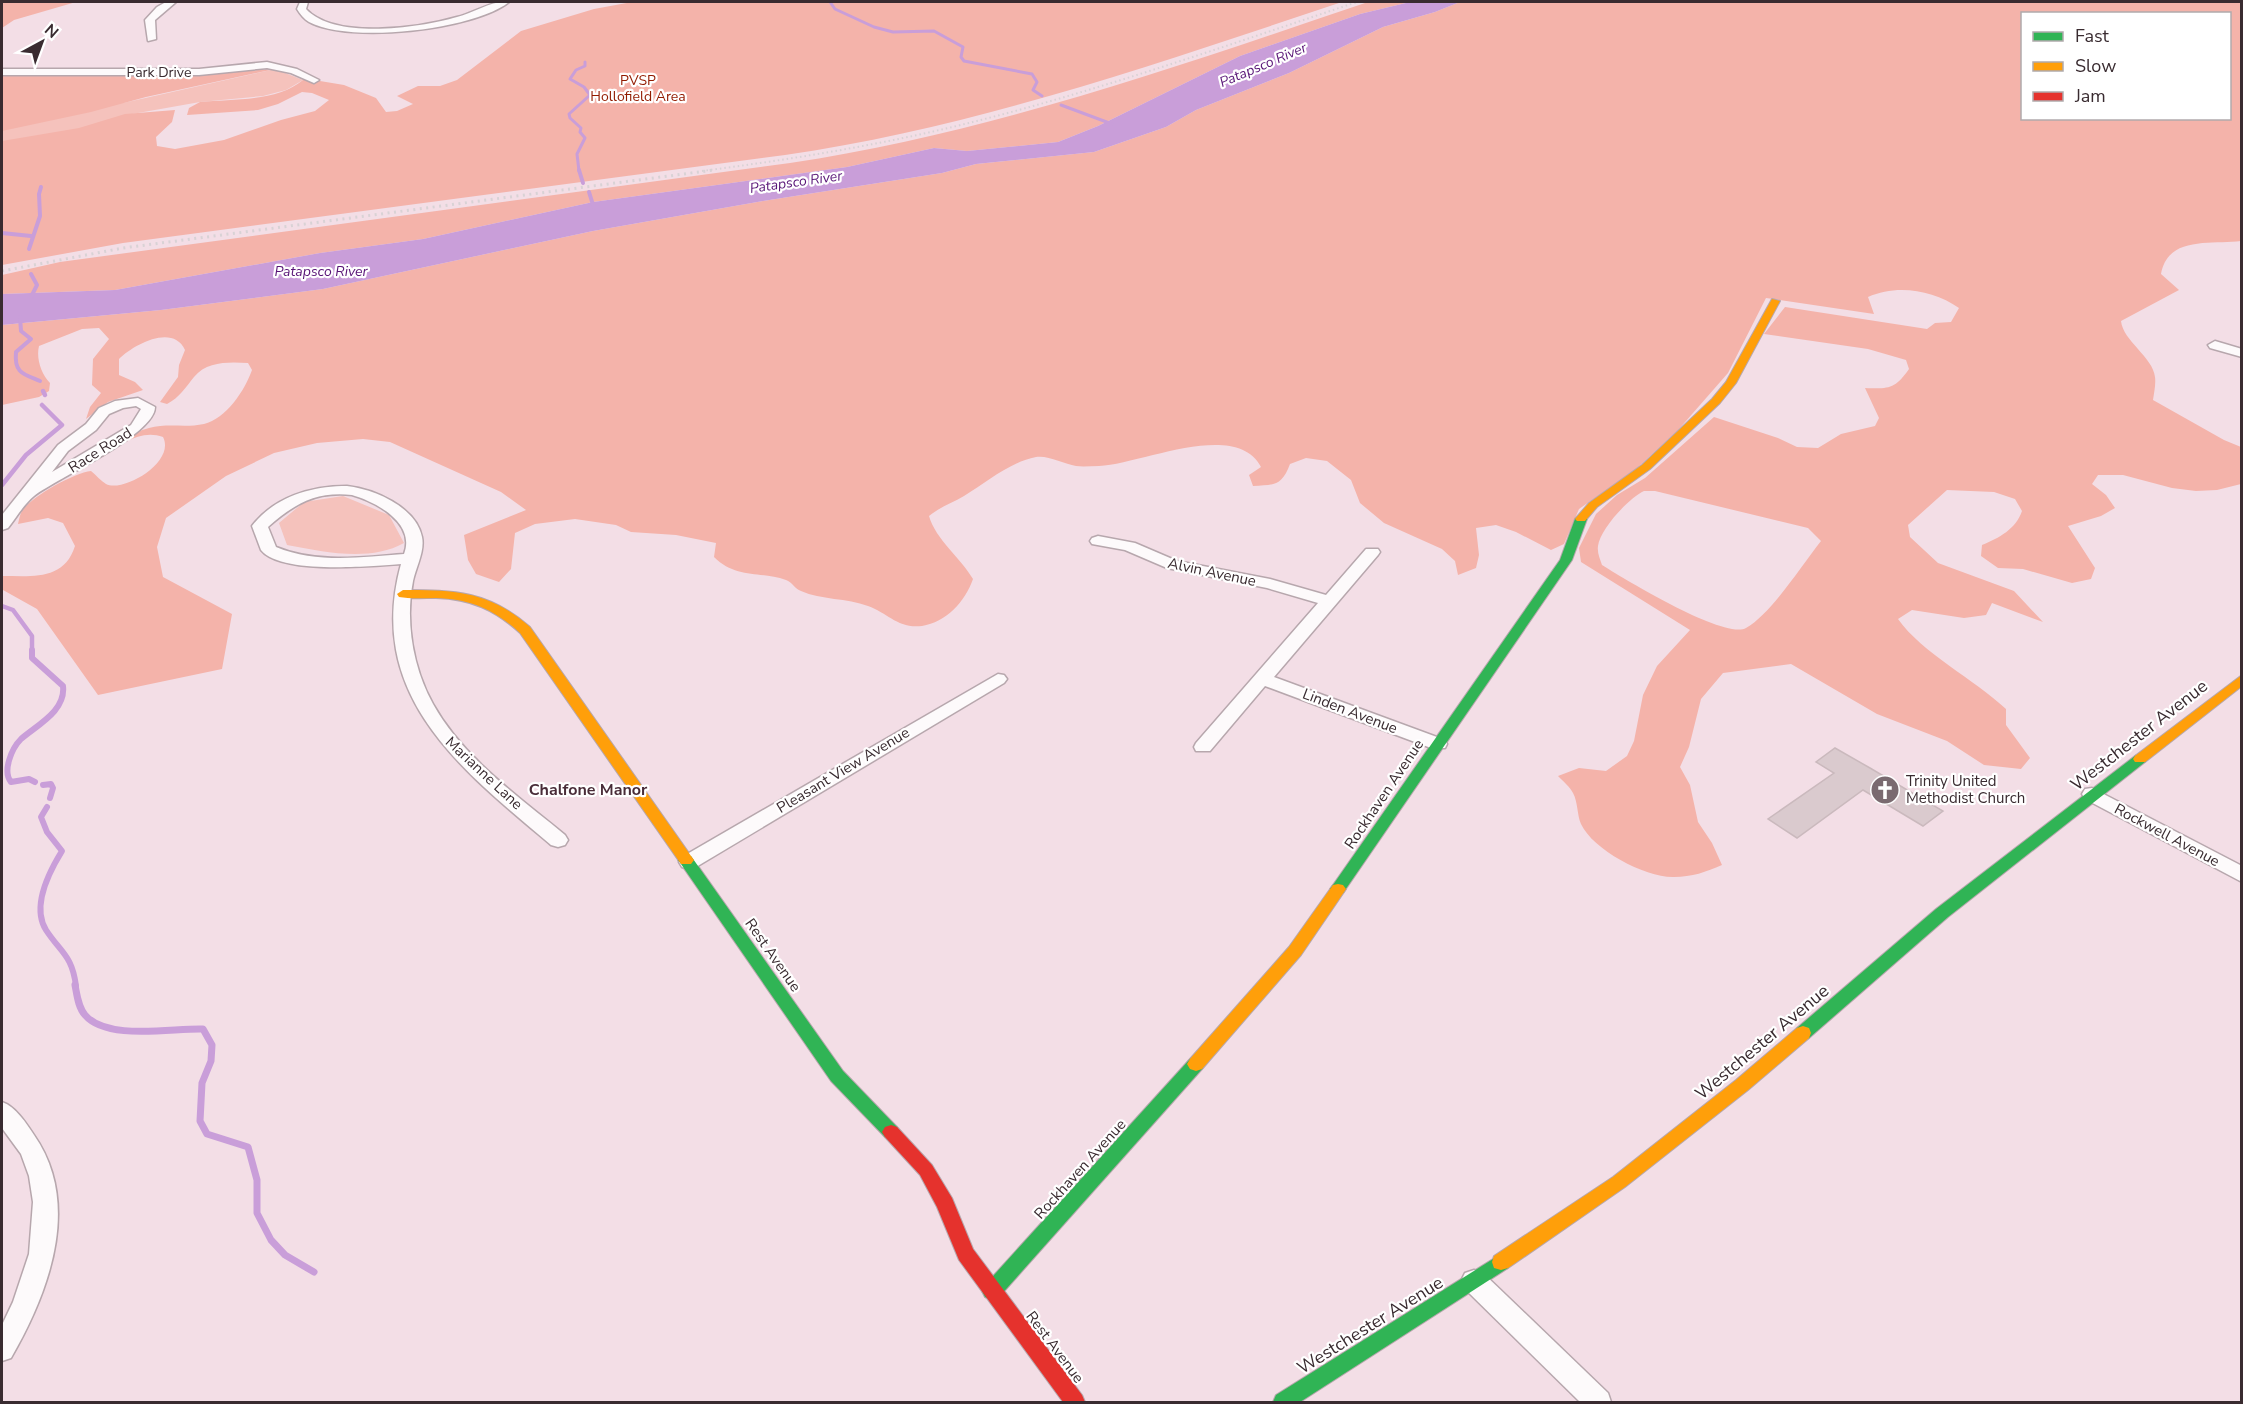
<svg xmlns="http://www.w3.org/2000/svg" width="2243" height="1404" viewBox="0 0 2243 1404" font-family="'Nunito Sans',sans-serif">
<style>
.green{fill:#f5c2bc}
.forest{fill:#f4b3aa;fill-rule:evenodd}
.water{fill:#c99ed9}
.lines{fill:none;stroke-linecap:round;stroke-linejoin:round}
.stream-far4{stroke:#c99ed9;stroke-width:3}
.stream-far3{stroke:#c99ed9;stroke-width:4}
.stream-far2{stroke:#c99ed9;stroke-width:4.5}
.stream-far1{stroke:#c99ed9;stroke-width:6}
.stream{stroke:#c99ed9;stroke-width:7}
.building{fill:#dacace;stroke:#cab9bd;stroke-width:1.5}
.street-casing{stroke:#b7a7ad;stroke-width:3}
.fast-casing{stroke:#b7a7ad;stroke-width:2}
.slow-casing{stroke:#b7a7ad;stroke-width:2}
.jam-casing{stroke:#b7a7ad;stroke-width:2}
.street{fill:#fdfafb;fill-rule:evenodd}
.fast{fill:#30b455;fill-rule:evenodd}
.slow{fill:#ff9f0a;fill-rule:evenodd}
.jam{fill:#e5322d;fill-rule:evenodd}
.rail-far1{stroke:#d9d2d5;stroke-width:2;stroke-dasharray:1.5 3;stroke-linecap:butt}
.rail{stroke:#d9d2d5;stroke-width:3;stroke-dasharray:2 4.5;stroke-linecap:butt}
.labels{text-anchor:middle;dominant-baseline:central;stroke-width:4.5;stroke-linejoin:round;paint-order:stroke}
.far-water-label{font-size:14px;font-style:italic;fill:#581476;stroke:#fff}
.far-street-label{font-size:14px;fill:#392b30;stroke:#fff}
.far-park-label{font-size:14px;fill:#921b00;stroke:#fff}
.street-label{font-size:15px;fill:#392b30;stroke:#fff}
.poi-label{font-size:15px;fill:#392b30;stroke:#fff;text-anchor:start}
.neighbourhood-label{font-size:16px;font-weight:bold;fill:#492c38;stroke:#fff}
.near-street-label{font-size:18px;fill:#392b30;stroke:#fff}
</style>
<rect width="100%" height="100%" fill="#f3dee6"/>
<!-- green -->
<g class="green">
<polygon points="275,69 303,80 286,90 263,96 200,102 121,116 2,177 2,75 123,103"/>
<path d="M 343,496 L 389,515 L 404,543 C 370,562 324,552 287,545 L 279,523 L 304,502 Z"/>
</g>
<!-- forest -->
<g class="forest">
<polygon points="2,2 76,2 14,20 2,28"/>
<path d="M 632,2 L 1342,2 C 1159,63 976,127 785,155 L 123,243 L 2,265 L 2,141 L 79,128 L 125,114 L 175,110 L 172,122 L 156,137 L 157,146 L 175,149 L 224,140 L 281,120 L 315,111 L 329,100 L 312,93 L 302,92 L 278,104 L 258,110 L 187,115 L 189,108 L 200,102 C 232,99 277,102 303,80 L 302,78 L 344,85 L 376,98 L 386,112 L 397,111 L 413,104 L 397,96 L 418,86 L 440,86 L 457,80 L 521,31 L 594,9 Z"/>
<path d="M 1368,2 L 1410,2 L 1360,14 L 1240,56 L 1098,126 L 1058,142 L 967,151 L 934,148 L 847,167 L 593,202 L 423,239 L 320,253 L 115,290 L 2,294 L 2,275 L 60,262 L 790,163 C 989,133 1179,66 1368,2 Z"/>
<path d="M 1460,2 L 2241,2 L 2241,241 C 2212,245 2168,235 2161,274 L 2179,290 L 2121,321 C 2123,341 2153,357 2155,377 C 2156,384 2154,393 2153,400 L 2224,440 L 2241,447 L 2241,484 L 2217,490 L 2196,491 L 2172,488 L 2123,475 L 2098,475 L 2092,484 L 2106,495 L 2115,508 L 2101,516 L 2068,526 L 2095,568 L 2091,579 L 2072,583 L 2023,569 L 1998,568 L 1981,556 L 1982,545 C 1999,538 2016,529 2022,511 L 2015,499 L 1994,492 L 1947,490 L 1908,525 L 1910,537 L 1938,563 L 2014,591 L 2043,622 L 1992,603 L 1986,615 L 1964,618 L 1912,610 L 1898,619 C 1922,653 1974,679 2006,709 L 2006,725 L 2030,758 L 2021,769 L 1984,765 L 1947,741 L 1877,714 L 1791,664 L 1723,673 L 1701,699 L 1689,747 L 1680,767 L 1690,785 L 1698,822 L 1712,843 L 1722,865 C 1706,872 1692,877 1674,877 C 1646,878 1593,850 1581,824 C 1577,815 1578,802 1573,793 C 1570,787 1563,781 1558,776 L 1579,768 L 1606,771 L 1627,756 L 1634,741 L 1643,695 L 1657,666 L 1690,630 L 1581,562 L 1579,548 L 1596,514 L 1617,495 L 1645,478 L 1714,417 L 1778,438 L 1797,447 L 1818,448 L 1841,434 L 1875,426 L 1879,418 L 1865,388 C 1889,389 1895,389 1909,369 L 1906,360 L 1868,349 L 1764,334 L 1785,307 L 1927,329 L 1935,323 L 1951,322 L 1959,308 C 1933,290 1897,284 1868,297 L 1874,314 L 1766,298 L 1728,373 L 1679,429 L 1635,470 L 1579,509 L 1564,544 L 1551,550 L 1516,532 L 1496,525 L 1476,528 L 1479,555 L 1476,568 L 1458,575 L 1455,561 L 1442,549 L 1384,523 L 1360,503 L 1351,480 L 1327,461 L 1306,458 L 1290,464 C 1282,486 1274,485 1253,486 L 1249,475 L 1261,467 C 1236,419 1141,464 1099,466 C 1091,466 1083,467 1076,466 C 1064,464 1048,455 1036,457 C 1010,462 987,482 964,496 C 952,503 940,507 929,516 C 936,540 960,557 973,579 C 965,602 946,622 922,626 C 898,629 888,613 868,606 C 847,598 821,600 801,591 C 795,589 792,582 786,580 C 760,571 736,579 714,557 L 716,543 L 676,535 L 631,532 L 616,525 L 575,519 L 535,524 L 515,533 L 511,569 L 499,582 L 476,574 L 468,560 L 464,535 L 526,510 L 501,492 L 390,442 L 363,439 L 317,443 L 274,453 L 226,476 L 166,518 L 157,547 L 163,577 L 232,614 L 222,669 L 98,695 L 37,609 L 3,590 L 2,576 C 32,576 64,581 75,546 L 63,523 L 48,518 L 18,524 C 19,520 20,514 22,511 C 32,496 74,473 91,471 C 96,475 101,481 106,484 C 123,493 176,462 163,437 C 141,429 121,444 103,457 L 101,455 C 116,445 131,432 149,428 C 167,423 186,428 204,424 C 226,419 245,390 252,370 L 248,363 C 229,362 207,361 194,377 C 185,388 180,397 167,404 L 160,402 L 178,377 L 179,365 L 185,350 C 173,323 133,345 119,359 L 119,375 L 135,382 L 143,390 L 108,402 L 86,419 L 90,407 L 101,393 L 92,385 L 93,359 L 109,339 L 99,328 L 82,329 L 39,346 C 36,358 41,374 50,383 L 49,391 L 39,397 L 2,405 L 2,325 L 161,310 L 323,289 L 593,231 L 763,201 L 942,173 L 976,164 L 1094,152 L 1166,127 L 1196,110 L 1289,73 L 1383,27 L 1435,12 ZM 2022,14 L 2230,14 L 2230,118 L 2022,118 ZM 1644,491 L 1655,491 L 1808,528 L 1821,541 C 1802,565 1771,614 1746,628 C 1725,640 1624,579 1602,565 C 1600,559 1597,553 1598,546 C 1600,529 1629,498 1644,491 Z"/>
<polygon points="275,69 146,97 91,112 2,131 2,74 183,75"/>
</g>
<!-- water -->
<polygon class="water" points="1410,2 1460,2 1435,12 1383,27 1289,73 1196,110 1166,127 1094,152 976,164 942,173 763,201 593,231 323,289 161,310 2,325 2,294 115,290 320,253 423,239 593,202 847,167 934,148 967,151 1058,142 1098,126 1240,56 1360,14"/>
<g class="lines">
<!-- stream-far4 -->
<g class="stream-far4">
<polyline points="830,2 835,9 874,27 893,32 934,31 963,47 961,57 964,61 1032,74 1037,82 1033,90 1042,96"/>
<polyline points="1061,105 1112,124"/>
<polyline points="579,171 577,154 585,138 580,132 581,128 570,118 569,114 590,95 584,87 570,79 576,70 585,66 585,62"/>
</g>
<!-- stream-far3 -->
<g class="stream-far3">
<polyline points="579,170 583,183"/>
<polyline points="589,192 594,208"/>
<polyline points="2,233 31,236"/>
<polyline points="29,249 40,216 39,194 41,187"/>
<polyline points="31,274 37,285 31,297"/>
<path d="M 20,317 L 21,331 L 31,339 L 16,352 C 14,373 23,374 40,381"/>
</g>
<!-- stream-far2 -->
<g class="stream-far2">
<polyline points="43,391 45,395"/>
<polyline points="2,485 26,455 62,425 42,405"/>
<polyline points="2,606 13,610 32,636 32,652"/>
</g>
<!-- stream-far1 -->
<g class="stream-far1">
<path d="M 32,650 L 32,658 L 63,686 C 66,711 37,725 21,739 C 12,748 2,771 11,782 L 29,779 L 35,782"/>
<polyline points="43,785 51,784 53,788 50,798"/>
<path d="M 47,807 L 41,817 L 47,832 L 62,851 C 49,872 31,906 46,930 C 61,953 72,955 76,986"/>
</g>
<!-- stream -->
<path class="stream" d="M 75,985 C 77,995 78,1007 85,1015 C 107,1041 172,1028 203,1029 L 212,1045 L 211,1061 L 202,1083 L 200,1121 L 207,1134 L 248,1147 L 257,1180 L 257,1213 L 271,1240 L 285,1255 L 314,1272"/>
</g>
<!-- building -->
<polygon class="building" points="1835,748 1870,768 1943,811 1923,826 1863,790 1797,838 1768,819 1834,773 1816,762"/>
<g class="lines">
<!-- street casing -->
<g class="street-casing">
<g id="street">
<polygon points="166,2 176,2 155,20 156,39 148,41 145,20 157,7"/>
<path d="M 300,2 L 308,2 L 306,9 C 335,40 419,28 457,17 C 474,13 492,0 509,2 C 474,30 349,44 309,22 C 304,19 300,14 297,9 Z"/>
<polygon points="267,62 297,69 319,80 314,83 291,73 267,68 199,75 2,75 2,69 199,69"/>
<polygon points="2215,341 2242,349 2242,357 2210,348 2208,345"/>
<path d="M 138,398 L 155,407 C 155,435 57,478 34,496 C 24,504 16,518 8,528 L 2,530 L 2,515 L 58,445 L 86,424 L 99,408 L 115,401 ZM 136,406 L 141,409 L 131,425 L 52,472 L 68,451 L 96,430 L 109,414 L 123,408 Z"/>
<path d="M 347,486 C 374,489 416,507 422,537 C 425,551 416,567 413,581 C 405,622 413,668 433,704 C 463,758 519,797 565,835 L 568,840 L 565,845 L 558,847 L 551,845 C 461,769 365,696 401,564 C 372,566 281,575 261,550 L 252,526 C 274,497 311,486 347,486 ZM 352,495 C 376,502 416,523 404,554 C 362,557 317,564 276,547 L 268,527 C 294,504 316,491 352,495 Z"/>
<polygon points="1098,536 1135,543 1177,561 1270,579 1326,595 1366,549 1378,549 1380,552 1378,555 1274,677 1445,740 1447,744 1445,748 1431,748 1265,686 1210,751 1196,751 1194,747 1196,743 1318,603 1267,588 1167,568 1125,550 1092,544 1090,541 1092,538"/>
<polygon points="998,674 1004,675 1007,679 1004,683 696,867 689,869 682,867 679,862 682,857"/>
<polygon points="2092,788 2242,866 2242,882 2085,799 2082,794 2085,789"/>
<path d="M 2,1102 C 16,1107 26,1123 34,1135 C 82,1204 49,1292 11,1358 L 2,1361 L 2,1325 L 13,1302 L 29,1254 L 33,1202 L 29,1176 L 21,1154 L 2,1128 Z"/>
<polygon points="1474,1270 1483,1273 1608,1393 1611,1402 1580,1402 1465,1289 1461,1281 1465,1273"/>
</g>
</g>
<!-- fast casing -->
<g class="fast-casing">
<g id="fast">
<polygon points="1581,515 1587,519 1572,560 1343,893 1333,893 1330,889 1333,885 1560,560 1575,519"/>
<polygon points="2140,754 2147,759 2145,762 1948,917 1809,1038 1803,1040 1797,1038 1795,1033 1797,1028 1936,909 2135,756"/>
<polygon points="686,855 691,856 843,1071 897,1127 900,1132 897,1137 891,1139 885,1137 831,1081 681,864 678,860 681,856"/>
<polygon points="1196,1057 1202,1059 1205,1064 1202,1069 999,1297 992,1300 985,1297 982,1291 985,1285 1190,1059"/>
<polygon points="1501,1254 1508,1256 1510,1262 1508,1268 1300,1402 1273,1402 1276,1395"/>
</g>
</g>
<!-- slow casing -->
<g class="slow-casing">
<g id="slow">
<polygon points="1772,299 1780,301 1736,383 1720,403 1650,469 1597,507 1585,521 1577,521 1575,519 1589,503 1642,465 1712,399 1726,382"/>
<path d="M 403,590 C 455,590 489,591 530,627 L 691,856 L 694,860 L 691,864 L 681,864 L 520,633 C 495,610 471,599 436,598 C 424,598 410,599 399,597 L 397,594 Z"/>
<polygon points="2242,675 2242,686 2145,762 2135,762 2133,759 2135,756"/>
<polygon points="1338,884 1343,885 1346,889 1301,955 1202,1069 1196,1071 1190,1069 1187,1064 1190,1059 1289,947 1333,885"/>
<polygon points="1803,1026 1809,1028 1811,1033 1809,1038 1748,1090 1625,1187 1508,1268 1501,1270 1494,1268 1492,1262 1494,1256 1613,1177 1736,1080 1797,1028"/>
</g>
</g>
<!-- jam casing -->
<g class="jam-casing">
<polygon id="jam" points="891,1125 897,1127 932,1165 952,1198 973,1249 1082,1395 1085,1402 1063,1402 959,1260 937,1207 920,1175 885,1137 882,1132 885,1127"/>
</g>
<!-- street -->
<use href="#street" class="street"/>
<!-- fast -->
<use href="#fast" class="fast"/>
<!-- slow -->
<use href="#slow" class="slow"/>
<!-- jam -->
<use href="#jam" class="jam"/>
<!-- rail-far1 -->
<path class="rail-far1" d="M 702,171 C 779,161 855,149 931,132 C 1076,99 1216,49 1357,2"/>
<!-- rail -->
<polyline class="rail" points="2,271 123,248 714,170"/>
</g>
<!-- icons -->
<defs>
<g id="church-disc" transform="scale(1.5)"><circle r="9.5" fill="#7a6a70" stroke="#fff"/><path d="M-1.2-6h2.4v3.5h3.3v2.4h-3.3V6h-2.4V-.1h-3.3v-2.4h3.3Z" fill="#fff"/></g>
</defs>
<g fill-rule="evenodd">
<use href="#church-disc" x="1885" y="790"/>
</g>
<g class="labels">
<!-- far-water labels -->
<g class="far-water-label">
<text transform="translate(1263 65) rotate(-23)">Patapsco River</text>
<text transform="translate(796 182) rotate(-8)">Patapsco River</text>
<text x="321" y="271">Patapsco River</text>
</g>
<!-- far-street labels -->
<g class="far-street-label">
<text x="159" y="72">Park Drive</text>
</g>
<!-- far-park labels -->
<g class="far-park-label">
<text x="638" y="80">PVSP<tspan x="638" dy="16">Hollofield Area</tspan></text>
</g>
<!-- street labels -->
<g class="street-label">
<text transform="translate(100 450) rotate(-32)">Race Road</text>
<text transform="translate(1212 572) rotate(12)">Alvin Avenue</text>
<text transform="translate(1350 711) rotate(21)">Linden Avenue</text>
<text transform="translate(843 770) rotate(-31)">Pleasant View Avenue</text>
<text transform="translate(484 773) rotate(43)">Marianne Lane</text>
<text transform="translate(1384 794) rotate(-56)">Rockhaven Avenue</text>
<text transform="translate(2167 835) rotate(28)">Rockwell Avenue</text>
<text transform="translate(773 955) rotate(55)">Rest Avenue</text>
<text transform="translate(1080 1169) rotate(-48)">Rockhaven Avenue</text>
<text transform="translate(1055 1347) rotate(53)">Rest Avenue</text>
</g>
<!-- poi labels -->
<g class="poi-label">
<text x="1906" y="781">Trinity United<tspan x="1906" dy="17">Methodist Church</tspan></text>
</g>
<!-- neighbourhood labels -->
<g class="neighbourhood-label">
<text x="588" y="790">Chalfone Manor</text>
</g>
<!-- near-street labels -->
<g class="near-street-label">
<text transform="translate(2139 735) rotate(-38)">Westchester Avenue</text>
<text transform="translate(1762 1042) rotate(-40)">Westchester Avenue</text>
<text transform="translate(1370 1325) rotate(-32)">Westchester Avenue</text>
</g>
</g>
<!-- border -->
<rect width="2243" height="1404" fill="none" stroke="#392b30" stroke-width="6"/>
<!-- legend -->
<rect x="2021" y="12" width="210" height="108" fill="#ffffff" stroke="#b0aaac" stroke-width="1.5"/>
<rect x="2033" y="32" width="30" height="9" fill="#30b455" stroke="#b0aaac" stroke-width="1.5"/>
<text x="2075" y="42" font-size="18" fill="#392b30">Fast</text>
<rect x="2033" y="62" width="30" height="9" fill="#ff9f0a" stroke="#b0aaac" stroke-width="1.5"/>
<text x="2075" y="72" font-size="18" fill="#392b30">Slow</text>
<rect x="2033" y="92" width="30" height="9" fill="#e5322d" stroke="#b0aaac" stroke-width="1.5"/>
<text x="2075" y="102" font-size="18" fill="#392b30">Jam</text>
<!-- north arrow -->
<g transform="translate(42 42) rotate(41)" stroke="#ffffff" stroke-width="4.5" paint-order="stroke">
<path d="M0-4.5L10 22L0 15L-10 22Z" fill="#392b30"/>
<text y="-9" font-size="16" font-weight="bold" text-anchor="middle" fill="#392b30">N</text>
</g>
</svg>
